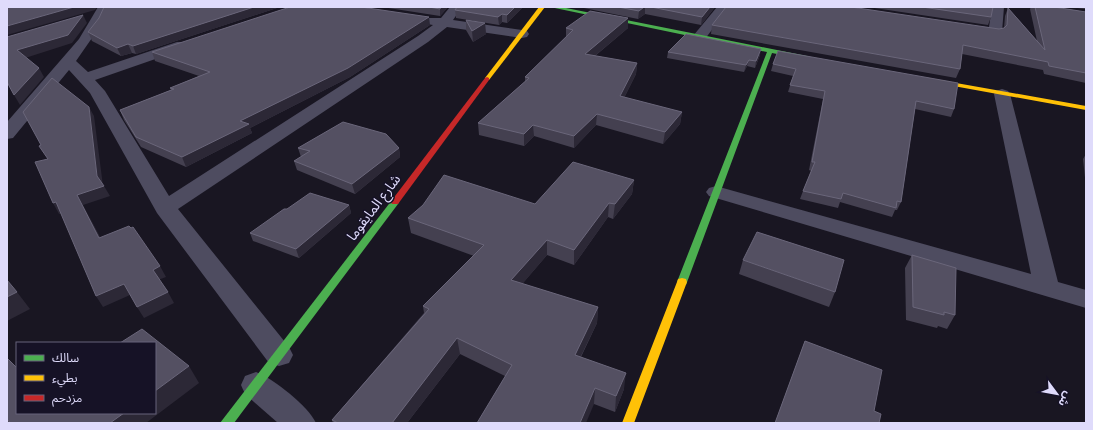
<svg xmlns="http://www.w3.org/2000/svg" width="1093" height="430" viewBox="0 0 1093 430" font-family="'Exo 2','Noto Sans Arabic',sans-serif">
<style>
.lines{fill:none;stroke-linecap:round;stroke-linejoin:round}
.street{fill:#4e4c60;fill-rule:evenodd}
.fast{fill:#4caf50;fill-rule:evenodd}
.slow{fill:#ffc107;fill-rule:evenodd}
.jam{fill:#c62828;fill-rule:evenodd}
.wall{fill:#444050}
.shaded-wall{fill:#2c2836}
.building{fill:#545062;stroke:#6a667a}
.labels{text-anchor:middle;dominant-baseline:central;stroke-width:3;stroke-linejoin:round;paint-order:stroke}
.street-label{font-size:14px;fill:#dfdbfb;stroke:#161226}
</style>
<rect width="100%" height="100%" fill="#191622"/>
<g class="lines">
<!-- street -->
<g class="street">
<polygon points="98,7 110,7 101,25 76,61 88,72 177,42 187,42 189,45 187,48 95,80 105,91 169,196 418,36 433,25 427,24 426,21 427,18 441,18 450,7 462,7 453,20 522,30 527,31 529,34 527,37 522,38 447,27 428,42 178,209 289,347 293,355 289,363 279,366 269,363 157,213 90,93 69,70 13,138 7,139 7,122 79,39"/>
<polygon points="717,7 729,7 705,39 695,39 693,36"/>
<polygon points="992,7 1004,7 1002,32 1000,35 995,36 964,32 962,29 964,26 989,27"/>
<polygon points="1002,89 1008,91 1010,94 1058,282 1086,290 1086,308 709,196 706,192 709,188 716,186 723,188 1031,274 994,94 996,91"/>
<path d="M 256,372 C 274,379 308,406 316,423 L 278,423 L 245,394 L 241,385 L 245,376 Z"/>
</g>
<!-- fast -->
<g class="fast">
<polygon points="550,7 561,7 807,56 810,58 807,60 772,53 686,285 678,285 677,282 767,52"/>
<polygon points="395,199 398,200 399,202 398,204 234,423 220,423 392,200"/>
</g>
<!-- slow -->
<g class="slow">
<polygon points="539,7 545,7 489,80 485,80 485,78"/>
<polygon points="928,78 1086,106 1086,110 926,81 926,79"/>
<polygon points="682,278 686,279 687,282 634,423 622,423 677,282 678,279"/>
</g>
<!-- jam -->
<polygon class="jam" points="487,77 489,78 489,80 398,204 392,204 391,202 392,200 485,78"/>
</g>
<!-- wall -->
<g class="wall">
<polygon points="104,7 280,7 136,54 132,53 121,56 92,41 88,32 99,18"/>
<polygon points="382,7 448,7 440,16"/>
<polygon points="523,7 507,23 502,22 499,25 456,18 455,10"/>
<polygon points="579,7 715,7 701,25 645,14 638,19"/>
<polygon points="868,7 993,7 991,17 988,25"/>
<polygon points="1031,7 1054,7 1086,12 1086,83 1044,74 1043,70 962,54 960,69 956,78 711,34 712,25 999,29 1004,28 1005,16 1008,8 1037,41 1030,9"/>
<polygon points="1069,7 1086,7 1086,9"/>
<polygon points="466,20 485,23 486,34 473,42 466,30"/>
<polygon points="430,25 350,77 250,128 252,133 186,167 141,147 124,120 120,110 171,90 170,88 199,76 155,61 152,52"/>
<polygon points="566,28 628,28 595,56 637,63 636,74 624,98 682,112 680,124 663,144 596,125 574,148 534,136 524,146 479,135 478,123 525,82 525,77 566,37"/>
<polygon points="778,51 954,109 951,117 915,109 901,202 897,210 895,210 892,217 840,202 838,208 800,199 803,191 811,171 809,170 823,99 788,92 793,76 771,71 773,64"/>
<polygon points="668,52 760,55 755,68 747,66 744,72 667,58"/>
<polygon points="298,148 399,148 400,157 355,194 297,170 294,161 301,157"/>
<polygon points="1086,154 1086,187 1083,159"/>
<polygon points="634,180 632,194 613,219 608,217 574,265 547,255 522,284 598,307 597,323 581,357 624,389 615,412 594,404 505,376 460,354 407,423 333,423 332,420 424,313 423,306 474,256 411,233 408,218 535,204"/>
<polygon points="349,205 351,213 299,258 253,241 250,233 287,209"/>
<polygon points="912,255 955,315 947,329 938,326 937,328 906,320 905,268"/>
<polygon points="743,260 835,292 829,307 739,274"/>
<polygon points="805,341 874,411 879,423 775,423"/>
</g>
<!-- shaded-wall -->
<g class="shaded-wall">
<polygon points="74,7 97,7 95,10 7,35 7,26"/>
<polygon points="254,7 280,7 136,54 133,46"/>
<polygon points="441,7 448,7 440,16 440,9"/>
<polygon points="515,7 523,7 507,23 507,15"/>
<polygon points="644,7 645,7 645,14 638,19 639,11"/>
<polygon points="710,7 715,7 701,25 702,17"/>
<polygon points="502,14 502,22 499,25 498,17"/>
<polygon points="83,15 87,23 72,43 22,59 17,50"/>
<polygon points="429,17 430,25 350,77 250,128 252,133 186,167 182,157 240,121"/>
<polygon points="628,18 628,28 585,64 585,54"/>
<polygon points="485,23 486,34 473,42 472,31"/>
<polygon points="128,44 132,53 121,56 117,48"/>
<polygon points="761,49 760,55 755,68 756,61"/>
<polygon points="749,60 747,66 744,72 746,65"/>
<polygon points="637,63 636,74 619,108 620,96"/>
<polygon points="39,68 44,77 20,105 14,95"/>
<polygon points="89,107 94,116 103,186 104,186 110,196 83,205 106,248 99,238 77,195 97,176"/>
<polygon points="682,112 680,124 663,144 665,132"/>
<polygon points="597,114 596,125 574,148 574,136"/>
<polygon points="533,125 534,136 524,146 524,134"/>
<polygon points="399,148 400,157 355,194 352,184"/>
<polygon points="634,180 632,194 613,219 615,204"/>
<polygon points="56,202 62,213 59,214 53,203"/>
<polygon points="609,203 608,217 574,265 574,250"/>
<polygon points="349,205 351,213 299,258 296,249"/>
<polygon points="547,240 547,255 512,296 511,280"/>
<polygon points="160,266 166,277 158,280 153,270"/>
<polygon points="124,284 130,295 103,307 96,296"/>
<polygon points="17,292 30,309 7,321 7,297"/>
<polygon points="168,292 174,303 144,318 137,307"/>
<polygon points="598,307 597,323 574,370 575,355"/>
<polygon points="457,338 460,354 407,423 392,423"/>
<polygon points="189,366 199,383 146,423 110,423 124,413 155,413 155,391"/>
<polygon points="626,373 624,389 615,412 616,396"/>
<polygon points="595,388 594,404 586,423 580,423"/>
</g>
<!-- building -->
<g class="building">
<polygon points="7,7 74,7 7,26"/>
<polygon points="104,7 254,7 133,46 128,44 117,48 88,32 99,18"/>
<polygon points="290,7 361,7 429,17 348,68 240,121 249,124 182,157 136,137 120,110 174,89 170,88 210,72 152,52"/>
<polygon points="429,7 441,7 440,9"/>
<polygon points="457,7 515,7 507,15 502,14 498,17 455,10"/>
<polygon points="618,7 644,7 639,11"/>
<polygon points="651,7 710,7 702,17"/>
<polygon points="726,7 851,7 999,29 1004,28 1007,25 1008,8 1045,50 1035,7 1054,7 1086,12 1086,73 1049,66 1048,62 963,45 960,69 712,25"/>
<polygon points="922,7 993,7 991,17"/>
<polygon points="590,11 628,18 585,54 637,63 620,96 682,112 665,132 597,114 574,136 533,125 524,134 478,123 529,78 525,77 573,30 566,28"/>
<polygon points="83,15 68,35 17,50 39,68 14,95 7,82 7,37"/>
<polygon points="466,20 485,23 472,31"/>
<polygon points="686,34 761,49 756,61 749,60 746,65 668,52"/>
<polygon points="778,51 958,83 954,109 916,101 901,202 897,201 896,208 843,193 841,199 803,191 815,162 812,162 825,91 790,85 796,69 773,64"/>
<polygon points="52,78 89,107 97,176 104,186 77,195 99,238 129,226 131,228 133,227 160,266 153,270 168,292 137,307 124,284 96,296 56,202 53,203 35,162 48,159 39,146 41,145 23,112"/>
<polygon points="343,122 386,134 399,148 352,184 294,161 310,151 298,148"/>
<polygon points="573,162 634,180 615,204 609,203 574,250 547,240 511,280 598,307 575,355 626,373 616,396 595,388 580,423 477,423 512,365 457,338 392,423 338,423 332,420 429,309 423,306 484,245 408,218 423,205 444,175 535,204"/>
<polygon points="310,193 349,205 296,249 250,233 284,209 287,209"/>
<polygon points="757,232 844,260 835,292 743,260"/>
<polygon points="912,255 956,268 955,315 944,312 944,315 913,307"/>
<polygon points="7,280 17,292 7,297"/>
<polygon points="142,329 189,366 155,391 155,343 120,343"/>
<polygon points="805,341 882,370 874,411 881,414 879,423 775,423"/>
<polygon points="7,358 17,368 17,413 124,413 110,423 10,423 7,419"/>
</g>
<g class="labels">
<!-- street labels -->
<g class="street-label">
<text transform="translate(373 207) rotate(-53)">شارع المايقوما</text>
</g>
</g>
<!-- border -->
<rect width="1093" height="430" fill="none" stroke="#dfdbfb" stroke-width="16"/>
<!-- legend -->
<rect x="16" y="342" width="140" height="72" fill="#161226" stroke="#66627b"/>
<rect x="24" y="355" width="20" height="6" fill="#4caf50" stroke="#66627b"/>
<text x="52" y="362" font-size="12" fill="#dfdbfb">سالك</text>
<rect x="24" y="375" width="20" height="6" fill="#ffc107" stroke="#66627b"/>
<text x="52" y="382" font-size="12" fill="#dfdbfb">بطيء</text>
<rect x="24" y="395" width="20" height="6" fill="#c62828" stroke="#66627b"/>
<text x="52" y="402" font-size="12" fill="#dfdbfb">مزدحم</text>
<!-- north arrow -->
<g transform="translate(1057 394) rotate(122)" stroke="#161226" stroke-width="3" paint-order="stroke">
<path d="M0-3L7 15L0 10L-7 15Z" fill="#dfdbfb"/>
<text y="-6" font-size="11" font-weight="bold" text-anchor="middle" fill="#dfdbfb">ش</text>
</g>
</svg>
